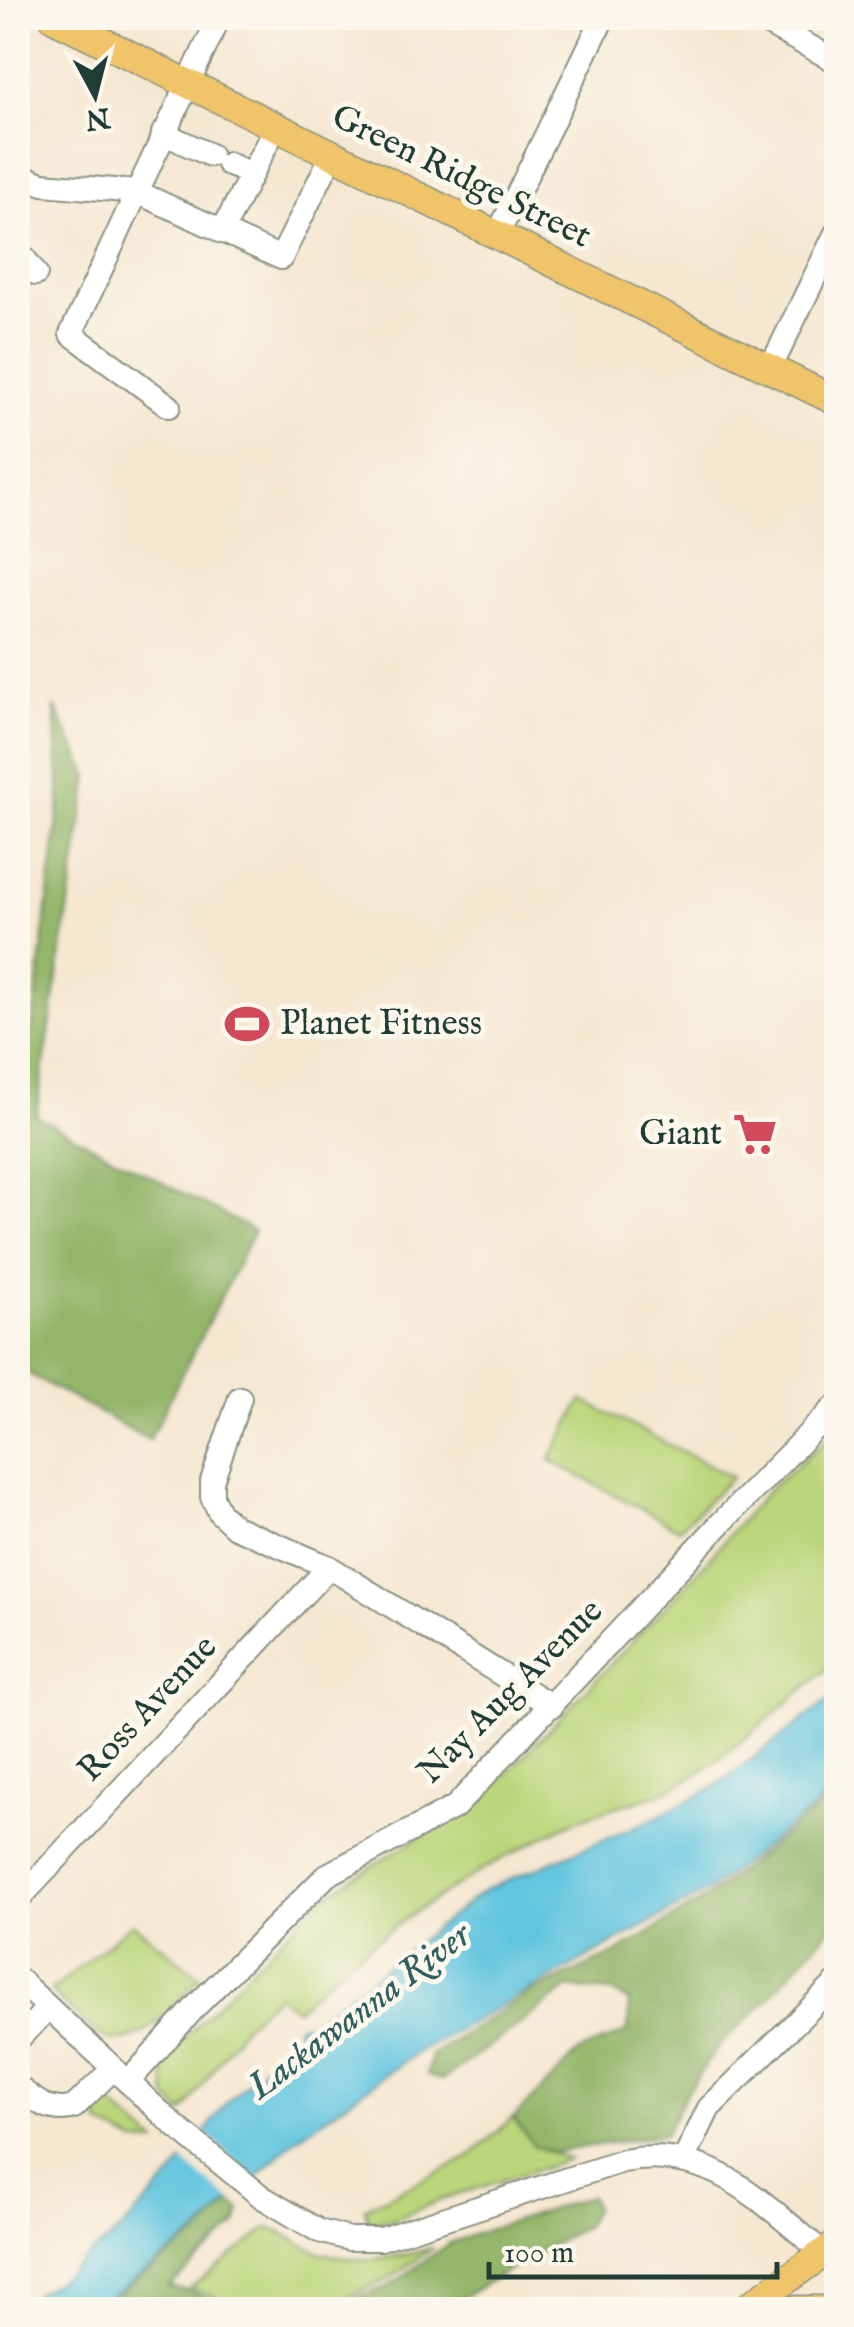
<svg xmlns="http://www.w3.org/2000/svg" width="854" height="2327" viewBox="0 0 854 2327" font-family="'IM FELL English',serif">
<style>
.green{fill:#bbd57a;stroke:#6d8957;stroke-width:2.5}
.forest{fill:#94b66a;stroke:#5a7a4f;stroke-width:2.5}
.water{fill:#61c5df;stroke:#40818a;stroke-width:2.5}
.pier{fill:#f5e7d0}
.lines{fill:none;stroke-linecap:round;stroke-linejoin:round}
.minor-casing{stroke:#8a9282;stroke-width:26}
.major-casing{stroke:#8a9282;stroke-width:31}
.minor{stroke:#fff;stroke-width:22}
.major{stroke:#f0c469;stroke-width:28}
.labels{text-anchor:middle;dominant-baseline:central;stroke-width:10;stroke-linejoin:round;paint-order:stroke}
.street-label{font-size:35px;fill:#1f3d34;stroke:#fbf7ec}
.poi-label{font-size:35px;fill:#1f3d34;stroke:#fbf7ec;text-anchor:start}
.water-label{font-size:38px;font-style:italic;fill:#305f5f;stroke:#fbf7ec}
</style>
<rect width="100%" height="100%" fill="#fbf7ec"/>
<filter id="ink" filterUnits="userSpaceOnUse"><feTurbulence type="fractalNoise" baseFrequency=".01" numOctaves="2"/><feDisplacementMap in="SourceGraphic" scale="20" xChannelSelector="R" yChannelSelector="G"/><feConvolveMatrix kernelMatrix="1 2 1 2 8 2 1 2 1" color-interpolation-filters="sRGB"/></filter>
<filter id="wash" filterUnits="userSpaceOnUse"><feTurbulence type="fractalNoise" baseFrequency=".0048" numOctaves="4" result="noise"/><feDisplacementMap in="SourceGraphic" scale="40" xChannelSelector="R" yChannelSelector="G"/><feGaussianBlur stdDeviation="2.25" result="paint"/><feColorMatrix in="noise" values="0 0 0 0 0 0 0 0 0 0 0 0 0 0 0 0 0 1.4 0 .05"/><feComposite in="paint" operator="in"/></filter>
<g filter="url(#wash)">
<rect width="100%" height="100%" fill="#f5e7d0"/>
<!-- green -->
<g class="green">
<polygon points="582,1400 732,1477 679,1529 550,1460"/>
<path d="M 836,1432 L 836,1654 L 824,1672 C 776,1710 734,1753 680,1784 C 647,1802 607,1806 573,1822 C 477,1868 371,1934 296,2009 L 277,1995 L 244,2025 L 183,2113 L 167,2098 L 164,2072 L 169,2054 L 312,1906 L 349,1880 L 484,1798 L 691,1579 L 769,1489 Z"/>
<path d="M 132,1923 L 200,1977 C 178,2001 136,2059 98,2034 C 81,2022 66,2005 51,1991 Z"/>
<polygon points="107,2101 157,2143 136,2143 101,2125 96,2108"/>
<polygon points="513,2118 534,2146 569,2159 435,2202 396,2219 369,2223 364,2208 468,2158"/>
<path d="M 268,2228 C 282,2231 296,2242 310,2248 C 349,2266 393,2259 433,2248 L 387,2280 L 333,2303 L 242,2309 L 191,2288 Z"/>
</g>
<!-- forest -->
<g class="forest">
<polygon points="55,707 89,777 36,1116 254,1231 149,1440 18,1368 18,1074 34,1017 60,801"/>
<polygon points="836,1793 836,1922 767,2000 719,2046 687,2091 665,2134 554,2152 534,2146 513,2118 579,2052 628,2031 629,2001 613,1992 569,1988 442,2080 427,2075 431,2055 531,1992 615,1954 709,1896"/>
<polygon points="590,2196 595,2208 585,2226 454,2302 433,2310 315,2309 333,2307 391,2285 449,2243"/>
<polygon points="231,2202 241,2210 237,2225 169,2287 190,2291 229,2309 97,2309 199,2234"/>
</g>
<!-- water -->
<polygon class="water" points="836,1695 836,1790 709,1890 416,2053 297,2138 198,2233 93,2309 18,2310 18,2304 60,2279 119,2232 173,2175 227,2102 299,2034 296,2027 300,2023 311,2024 485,1890 646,1822 715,1787"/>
<!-- pier -->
<polygon class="pier" points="200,2129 258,2182 235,2204 179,2158"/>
</g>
<g filter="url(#ink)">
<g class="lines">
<!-- minor casing -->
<g class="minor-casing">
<g id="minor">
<polyline points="757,18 836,61"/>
<polyline points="163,133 210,155"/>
<polyline points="228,164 251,174"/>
<polyline points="18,175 43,184 137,192 219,18"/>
<polyline points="222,232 275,128"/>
<polyline points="497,236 603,18"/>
<polyline points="18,250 36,274"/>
<polyline points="770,369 836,233"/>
<polyline points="169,406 71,334 137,192 281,258 332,155"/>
<polyline points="240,1398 212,1481 212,1497 220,1513 235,1527 329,1567 552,1706"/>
<polyline points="18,1900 329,1567"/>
<path d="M 18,1979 L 174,2125 L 262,2197 L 319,2231 L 349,2239 L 381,2239 L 623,2161 C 712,2144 761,2203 825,2254"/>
<polyline points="18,2039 48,2008"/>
<polyline points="128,2082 198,2004 327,1875 455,1807 722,1522 836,1406"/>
<path d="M 18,2087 C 35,2101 51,2114 74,2107 L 112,2070"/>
<polyline points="684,2160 709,2108 836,1983"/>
</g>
</g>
<!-- major casing -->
<g class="major-casing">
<g id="major">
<polyline points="54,18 836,401"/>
<polyline points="744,2310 836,2244"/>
<polyline points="793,2310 829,2310"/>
</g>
</g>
<!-- minor -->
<use href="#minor" class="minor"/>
<!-- major -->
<use href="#major" class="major"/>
</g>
</g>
<!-- icons -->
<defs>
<g id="stadium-bare" transform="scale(3.45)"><path d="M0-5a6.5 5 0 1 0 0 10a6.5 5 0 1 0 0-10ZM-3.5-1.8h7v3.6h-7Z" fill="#d1495b" stroke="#fbf7ec" stroke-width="2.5" paint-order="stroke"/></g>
<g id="supermarket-bare" transform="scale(3.45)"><path d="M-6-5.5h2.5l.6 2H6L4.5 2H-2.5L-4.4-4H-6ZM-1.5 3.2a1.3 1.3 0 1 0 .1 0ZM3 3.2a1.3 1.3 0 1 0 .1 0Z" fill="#d1495b" stroke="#fbf7ec" stroke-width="2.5" paint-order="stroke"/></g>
</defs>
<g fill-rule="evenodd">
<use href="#stadium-bare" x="247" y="1024"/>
<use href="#supermarket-bare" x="755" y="1134"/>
</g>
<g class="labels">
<!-- street labels -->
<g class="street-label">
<text transform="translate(461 177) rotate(26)">Green Ridge Street</text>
<text transform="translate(511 1692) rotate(-45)">Nay Aug Avenue</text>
<text transform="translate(148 1709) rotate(-47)">Ross Avenue</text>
</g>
<!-- poi labels -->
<g class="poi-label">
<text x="280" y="1024">Planet Fitness</text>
<text x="722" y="1134" text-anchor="end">Giant</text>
</g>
<!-- water labels -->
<g class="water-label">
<text transform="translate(360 2012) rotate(-37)">Lackawanna River</text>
</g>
</g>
<!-- margin -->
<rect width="854" height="2327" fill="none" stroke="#fbf7ec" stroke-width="60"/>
<!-- north arrow -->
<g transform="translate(95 95) rotate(173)" stroke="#fbf7ec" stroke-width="8" paint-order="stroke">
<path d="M0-8L18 38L0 25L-18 38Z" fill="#1f3d34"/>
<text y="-15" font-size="28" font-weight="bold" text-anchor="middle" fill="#1f3d34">N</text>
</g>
<!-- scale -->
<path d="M489 2262v15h288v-15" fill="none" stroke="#1f3d34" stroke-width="5"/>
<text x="504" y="2262" font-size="30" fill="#1f3d34" stroke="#fbf7ec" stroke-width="8" paint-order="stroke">100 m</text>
</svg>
